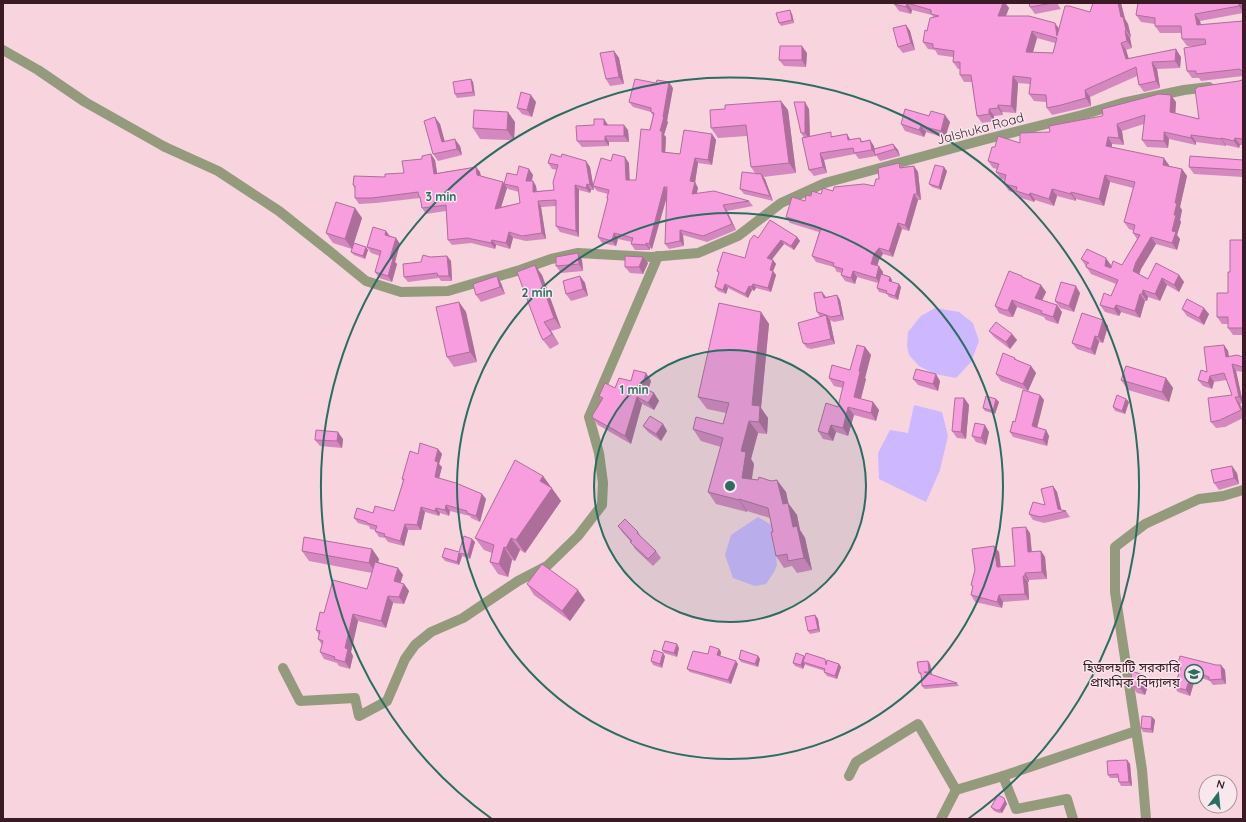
<svg xmlns="http://www.w3.org/2000/svg" width="1246" height="822" viewBox="0 0 1246 822" font-family="Quicksand,'Noto Sans Bengali',sans-serif">
<style>
.water{fill:#cdb7ff}
.lines{fill:none;stroke-linecap:round;stroke-linejoin:round}
.minor{stroke:#949b7c;stroke-width:10}
.tertiary{stroke:#949b7c;stroke-width:10}
.wall{fill:#d587bf;fill-rule:evenodd}
.shaded-wall{fill:#ae6e9b}
.building{fill:#f89dde;stroke:#ae6e9b;fill-rule:evenodd}
.ring{fill:none;stroke:#296e60;stroke-width:2}
.labels{text-anchor:middle;dominant-baseline:central;stroke-width:3;stroke-linejoin:round;paint-order:stroke}
.street-label{font-size:13px;fill:#391a25;stroke:#f8e7ec}
.poi-label{font-size:13px;fill:#391a25;stroke:#f8e7ec;text-anchor:end}
.centre{fill:#296e60;stroke:#f8e7ec;stroke-width:2}
.ring-label{font-size:12px;text-anchor:middle;font-weight:bold;fill:#296e60;stroke:#f8e7ec;stroke-width:3;stroke-linejoin:round;paint-order:stroke}
</style>
<rect width="100%" height="100%" fill="#f7d4de"/>
<!-- water -->
<g class="water">
<polygon points="935,308 959,312 973,323 979,341 971,362 956,378 935,374 919,366 909,355 907,346 908,332 921,316"/>
<polygon points="914,405 942,412 948,436 940,470 926,502 879,479 878,453 890,430 908,433"/>
<polygon points="758,517 773,526 777,565 774,572 766,584 755,586 733,578 725,555 731,535"/>
</g>
<g class="lines">
<!-- minor -->
<g class="minor">
<polyline points="3,50 38,70 85,102 165,147"/>
<polyline points="283,668 300,701 355,698 359,716 387,701 405,659 415,645 431,632 463,618 518,581 547,566 578,536 602,505 603,483 599,453 589,417 658,256"/>
<polyline points="849,776 856,762 918,724 956,790 1003,776"/>
<polyline points="941,819 956,790"/>
<polyline points="1073,819 1067,799 1016,809 1003,776 1136,731"/>
<polyline points="1146,819 1142,770 1115,592 1115,547 1145,524 1199,499 1223,496 1243,490"/>
</g>
<!-- tertiary -->
<polyline class="tertiary" points="165,147 218,171 279,211 328,250 366,281 401,292 448,291 520,270 551,259 578,253 651,257 698,253 738,236 781,203 825,183 983,140 1082,115 1122,103 1184,90 1209,87"/>
</g>
<!-- wall -->
<g class="wall">
<path d="M 894,3 L 1005,3 L 1009,8 L 1006,16 L 1059,29 L 1090,12 L 1093,3 L 1121,3 L 1125,19 L 1128,24 L 1131,37 L 1130,38 L 1132,48 L 1126,50 L 1129,59 L 1181,57 L 1180,68 L 1157,69 L 1160,88 L 1144,92 L 1139,85 L 1137,76 L 1090,97 L 1091,106 L 1052,115 L 1047,108 L 1046,102 L 1034,101 L 1029,94 L 1030,84 L 1018,83 L 1016,113 L 1002,112 L 1003,115 L 994,116 L 994,121 L 982,123 L 977,116 L 972,82 L 964,82 L 960,75 L 960,69 L 958,69 L 953,62 L 953,57 L 938,55 L 935,50 L 928,49 L 923,42 L 933,17 L 932,15 L 912,10 L 911,14 L 899,11 L 894,4 ZM 1037,38 L 1055,43 L 1053,53 L 1033,52 Z"/>
<polygon points="1029,3 1057,3 1061,9 1035,14 1030,7"/>
<polygon points="1136,3 1243,3 1243,13 1200,21 1201,25 1243,21 1243,76 1201,81 1199,78 1192,78 1187,71 1193,46 1187,46 1182,39 1182,33 1160,33 1155,26 1155,24 1141,22 1136,15 1138,3"/>
<polygon points="792,14 794,23 781,26 779,23"/>
<polygon points="906,25 910,31 915,50 903,53 898,47"/>
<polygon points="614,51 619,58 624,84 610,86 606,79"/>
<polygon points="807,53 806,67 784,66 779,60"/>
<polygon points="1243,78 1243,145 1240,145 1239,148 1226,145 1226,146 1196,142 1196,145 1169,139 1168,148 1147,147 1142,140 1144,124 1122,131 1124,145 1112,144 1112,147 1169,165 1169,166 1182,169 1187,176 1180,207 1182,210 1180,220 1181,222 1177,235 1180,239 1177,250 1156,244 1141,269 1139,274 1148,279 1179,275 1184,282 1179,292 1167,285 1160,301 1148,297 1147,301 1145,301 1140,318 1121,312 1119,316 1105,312 1100,305 1111,296 1116,284 1091,274 1081,259 1111,265 1110,267 1122,265 1137,239 1133,233 1134,231 1129,229 1124,222 1133,188 1110,182 1104,206 1076,199 1076,201 1057,196 1054,206 1035,200 1034,202 1021,198 1017,193 1009,191 1004,184 1005,180 1001,179 996,172 997,169 993,168 988,161 995,147 1020,143 1050,132 1176,102 1175,113 1199,119 1239,81 1242,80"/>
<polygon points="471,79 473,82 475,96 457,98 455,94"/>
<polygon points="673,88 667,121 668,122 664,135 666,137 665,152 680,154 712,134 716,140 712,165 698,163 695,182 698,188 697,193 749,201 753,206 727,211 736,230 707,242 683,235 684,246 669,249 665,244 667,197 652,249 650,248 650,250 635,250 631,244 632,242 618,239 616,246 602,243 598,237 608,200 607,198 608,194 597,191 593,186 611,161 629,163 629,180 636,180 653,116 651,112 633,107 629,102"/>
<polygon points="536,102 532,117 522,114 517,108"/>
<polygon points="809,109 810,137 834,136 847,134 850,140 860,138 862,141 874,146 874,149 893,144 898,150 900,156 880,161 876,155 876,156 859,159 855,154 824,160 827,173 814,176 809,170 804,138 801,133"/>
<polygon points="788,110 796,173 763,177 765,179 773,201 744,194 740,189 755,173 751,167 747,136 718,138 711,128"/>
<polygon points="604,119 608,125 628,130 629,142 609,142 609,146 582,147 577,141 594,125"/>
<polygon points="515,122 514,140 480,139 473,128"/>
<polygon points="950,122 945,138 926,132 924,137 905,131 901,124"/>
<polygon points="440,124 444,141 460,146 462,155 438,161 433,154"/>
<polygon points="561,157 586,161 590,167 594,190 591,190 590,193 579,190 579,237 560,232 556,226 556,206 541,207 546,239 526,241 513,238 510,249 496,245 495,249 471,243 452,245 448,240 446,211 426,214 422,208 421,200 420,198 376,203 359,204 355,198 355,189 353,185 385,177 404,173 422,159 435,160 437,173 476,167 480,172 481,176 503,182 507,188 501,207 520,203 519,192 508,189 504,184 517,175 529,169 533,175 532,181 533,181 536,186 537,191 554,190 557,170 552,169 548,163"/>
<polygon points="1243,160 1243,177 1194,174 1189,167"/>
<polygon points="899,163 902,167 914,166 918,172 921,200 918,200 909,231 902,229 893,257 883,254 879,260 877,265 883,272 883,274 890,277 892,280 892,282 899,284 901,287 898,300 889,297 887,294 879,292 877,288 878,283 857,277 855,284 845,281 841,275 842,273 837,272 834,267 816,262 812,256 819,232 790,223 786,217 811,196 833,191 874,186 879,179"/>
<polygon points="947,171 941,190 932,187 929,184"/>
<polygon points="355,208 362,218 352,249 366,247 368,250 365,259 354,255 351,252 352,249 333,243 326,233"/>
<polygon points="386,231 390,236 396,238 400,244 395,262 397,264 392,282 379,278 375,272 380,256 371,253 367,247"/>
<polygon points="797,237 800,241 794,250 784,244 772,259 776,264 773,271 776,275 771,292 756,288 754,291 752,290 748,298 728,288 726,294 718,291 715,287 719,273 717,271 745,258 758,238"/>
<polygon points="1243,240 1243,335 1233,335 1228,328 1228,324 1222,324 1217,317 1228,293 1230,272"/>
<polygon points="578,253 582,260 583,271 561,273 556,266"/>
<polygon points="447,256 451,261 452,281 441,281 439,278 408,282 404,277 421,262"/>
<polygon points="648,263 643,274 630,273 625,267"/>
<polygon points="542,275 561,328 551,331 559,344 550,349 543,340"/>
<polygon points="580,276 585,283 588,296 571,301 566,294"/>
<polygon points="1024,278 1041,285 1046,292 1042,300 1057,305 1062,312 1058,324 1046,320 1044,317 1017,307 1013,317 1009,317 999,313 995,306"/>
<polygon points="501,283 505,294 481,302 476,295"/>
<polygon points="1080,293 1074,312 1060,308 1055,301"/>
<polygon points="837,295 840,300 844,320 834,322 830,320 835,344 811,349 807,348 803,343 820,317 817,312 826,297"/>
<polygon points="459,302 466,312 477,362 454,367 447,357"/>
<polygon points="1182,309 1209,314 1204,325 1187,316"/>
<polygon points="761,312 769,324 761,408 768,418 767,434 758,433 751,459 754,464 752,479 786,492 788,503 797,515 800,530 805,538 812,570 797,573 792,566 784,568 776,556 773,532 770,518 747,511 747,512 716,504 708,492 721,447 701,441 693,429 723,424 726,413 707,409 698,397"/>
<polygon points="1103,320 1108,326 1103,343 1099,342 1095,355 1077,349 1072,343"/>
<polygon points="989,331 1012,334 1017,340 1010,349 994,337"/>
<polygon points="1224,345 1228,351 1229,357 1243,357 1243,372 1236,371 1243,403 1240,404 1243,411 1243,418 1225,427 1216,428 1211,422 1232,395 1227,380 1214,382 1212,389 1203,386 1198,380 1207,372"/>
<polygon points="865,347 871,355 865,378 866,379 861,399 873,402 879,410 876,421 854,415 848,436 836,432 833,441 823,439 818,431 838,407 843,388 834,386 829,378 850,370"/>
<polygon points="1015,358 1017,360 1031,366 1036,373 1028,391 1001,381 996,374"/>
<polygon points="646,373 651,381 648,390 654,393 659,401 654,410 642,404 631,444 598,425 593,418 602,400 599,396 631,381"/>
<polygon points="1166,378 1173,388 1169,402 1128,390 1121,380"/>
<polygon points="913,379 940,381 938,391 918,385"/>
<polygon points="1040,395 1044,400 1037,428 1046,430 1049,436 1047,446 1013,437 1010,432 1015,422"/>
<polygon points="964,398 969,405 966,439 957,438 952,431"/>
<polygon points="996,399 999,402 995,414 985,411 983,408"/>
<polygon points="1126,399 1129,402 1125,414 1115,411 1113,407"/>
<polygon points="663,424 667,431 661,441 648,432 643,426"/>
<polygon points="989,432 986,445 976,442 972,436"/>
<polygon points="343,439 342,448 320,446 315,440"/>
<polygon points="438,449 442,454 439,464 442,467 439,478 482,494 486,499 480,522 471,518 470,516 450,511 449,516 440,513 439,516 425,512 421,530 408,530 404,546 388,542 385,538 379,537 375,531 376,530 370,529 369,526 358,523 354,518 373,513 394,511 403,481 402,479 418,454"/>
<polygon points="1237,473 1239,484 1219,490 1214,483"/>
<polygon points="543,476 561,501 525,553 520,550 515,561 512,560 508,577 498,574 490,562 492,553 484,550 475,538"/>
<polygon points="1053,486 1057,492 1061,510 1066,511 1070,517 1044,523 1033,520 1029,514 1045,505"/>
<polygon points="618,526 638,532 641,537 656,551 661,558 653,566 635,549 631,542 623,533"/>
<polygon points="1030,533 1032,552 1041,551 1045,557 1047,579 1029,580 1029,582 1028,582 1029,600 1003,602 1002,608 975,602 971,595 973,588 971,585 994,546 999,552 1001,567 1015,566"/>
<polygon points="472,539 475,542 470,559 462,556 459,565 445,561 442,557 459,552"/>
<polygon points="372,549 379,559 378,562 398,568 403,575 400,583 404,584 409,591 404,604 393,603 386,628 358,621 351,652 353,656 350,669 339,666 337,663 324,659 320,652 322,645 318,639 319,635 316,630 324,613 367,589 372,573 309,561 302,551"/>
<polygon points="527,584 585,600 570,621 534,595"/>
<polygon points="815,615 818,619 820,632 810,634 808,631"/>
<polygon points="679,648 677,657 664,653 662,650"/>
<polygon points="719,649 721,652 720,656 738,664 731,684 690,672 687,669 708,654"/>
<polygon points="665,656 662,668 653,665 651,661"/>
<polygon points="758,656 760,659 758,667 741,662 739,659"/>
<polygon points="805,657 826,662 839,664 841,667 837,679 827,676 824,672 825,671 806,665 805,664 803,669 795,666 793,663"/>
<polygon points="930,664 932,675 957,683 959,686 925,689 922,686 922,676 919,673"/>
<polygon points="1177,667 1225,670 1226,684 1213,685 1210,681 1196,676 1190,696 1178,692 1174,687 1180,670"/>
<polygon points="1149,682 1145,695 1137,693 1132,686"/>
<polygon points="1152,717 1155,720 1153,733 1143,732 1141,728"/>
<polygon points="1127,760 1130,764 1132,786 1121,786 1119,782 1118,778 1110,778 1108,775"/>
<polygon points="1004,798 1007,804 1002,813 999,813 994,811 991,807"/>
</g>
<!-- shaded-wall -->
<g class="shaded-wall">
<polygon points="907,3 912,10 911,14 906,7"/>
<polygon points="1003,3 1005,3 1009,8 1003,23 998,16"/>
<polygon points="1118,3 1121,3 1125,19 1128,24 1131,37 1126,30 1121,17"/>
<polygon points="1239,3 1243,3 1243,12 1239,6"/>
<polygon points="790,10 792,14 794,23 792,20"/>
<polygon points="1195,14 1200,21 1202,32 1197,25"/>
<polygon points="1055,23 1060,30 1057,36"/>
<polygon points="906,25 910,31 915,50 911,43"/>
<polygon points="1032,31 1037,38 1031,59 1026,52"/>
<polygon points="1125,31 1130,38 1132,48 1127,41"/>
<polygon points="1121,43 1126,50 1131,66 1126,59"/>
<polygon points="802,46 807,53 806,67 802,60"/>
<polygon points="1176,49 1181,57 1180,68 1175,61"/>
<polygon points="614,51 619,58 624,84 619,77"/>
<polygon points="1152,62 1157,69 1160,88 1156,81"/>
<polygon points="1013,76 1018,83 1016,113 1011,106"/>
<polygon points="471,79 473,82 475,96 473,92"/>
<polygon points="669,82 673,88 667,121 668,122 664,135 666,137 665,157 662,152 660,131"/>
<polygon points="1085,90 1090,97 1091,106 1086,98"/>
<polygon points="531,95 536,102 532,117 527,110"/>
<polygon points="1171,95 1176,102 1175,119 1170,112"/>
<polygon points="781,101 788,110 796,173 789,163"/>
<polygon points="805,102 809,109 810,140 805,133"/>
<polygon points="998,105 1002,112 1003,115 998,108"/>
<polygon points="989,109 994,116 994,121 989,114"/>
<polygon points="508,112 515,122 514,140 507,130"/>
<polygon points="945,115 950,122 945,138 941,131"/>
<polygon points="435,117 440,124 447,149 442,142"/>
<polygon points="604,119 608,125 604,125"/>
<polygon points="1117,124 1122,131 1124,145 1119,138"/>
<polygon points="624,125 628,130 629,142 624,136"/>
<polygon points="921,126 926,132 924,137 919,130"/>
<polygon points="1164,132 1169,139 1168,148 1164,141"/>
<polygon points="712,134 716,140 712,165 708,160"/>
<polygon points="847,134 851,141 848,140"/>
<polygon points="1191,135 1196,142 1196,145 1191,138"/>
<polygon points="605,136 609,142 609,146 605,141"/>
<polygon points="1108,137 1112,144 1111,153 1106,146"/>
<polygon points="1221,138 1226,145 1226,146 1221,139"/>
<polygon points="1235,138 1240,145 1239,148 1234,141"/>
<polygon points="455,139 460,146 462,155 457,149"/>
<polygon points="870,140 874,146 876,156 872,150"/>
<polygon points="893,144 898,150 900,156 895,149"/>
<polygon points="820,153 824,160 827,173 823,167"/>
<polygon points="431,154 435,160 438,179 434,174"/>
<polygon points="625,157 629,163 630,185 626,180"/>
<polygon points="695,158 698,163 695,183 695,182 698,188 695,199 692,194 690,181"/>
<polygon points="1164,158 1169,165 1168,172 1163,165"/>
<polygon points="586,161 590,167 594,190 590,185"/>
<polygon points="914,166 918,172 921,200 917,194"/>
<polygon points="476,167 480,172 481,180 477,175"/>
<polygon points="944,167 947,171 941,190 939,187"/>
<polygon points="529,169 533,175 530,186 526,181"/>
<polygon points="1182,169 1187,176 1180,207 1182,210 1180,220 1181,222 1177,235 1180,239 1177,250 1172,243 1172,231 1174,215 1175,203"/>
<polygon points="761,174 765,179 773,201 770,196"/>
<polygon points="1105,175 1110,182 1104,206 1099,199"/>
<polygon points="533,181 536,186 537,197 533,192"/>
<polygon points="503,182 507,188 499,214 495,209"/>
<polygon points="587,184 591,190 590,193 586,188"/>
<polygon points="575,185 579,190 579,237 576,231"/>
<polygon points="664,187 668,192 652,249 649,244"/>
<polygon points="1052,189 1057,196 1054,206 1049,199"/>
<polygon points="1071,192 1076,199 1076,201 1071,194"/>
<polygon points="1030,193 1035,200 1034,202 1029,195"/>
<polygon points="914,194 918,200 909,231 905,225"/>
<polygon points="538,201 541,207 546,239 542,233"/>
<polygon points="723,205 727,211 736,230 732,224"/>
<polygon points="355,208 362,218 352,249 345,239"/>
<polygon points="898,223 902,229 893,257 889,251"/>
<polygon points="680,230 683,235 684,246 680,241"/>
<polygon points="386,231 390,237 385,235"/>
<polygon points="509,232 513,238 510,249 506,243"/>
<polygon points="614,233 618,239 616,246 612,241"/>
<polygon points="797,237 800,241 794,250 791,246"/>
<polygon points="1151,237 1156,244 1141,269 1138,278 1133,271 1136,262"/>
<polygon points="396,238 400,244 395,262 397,264 392,282 388,276 390,258"/>
<polygon points="492,240 496,245 495,249 491,243"/>
<polygon points="781,240 784,244 770,262 767,258"/>
<polygon points="646,243 650,248 650,250 646,245"/>
<polygon points="366,247 368,250 365,259 363,256"/>
<polygon points="879,248 883,254 879,260 876,270 871,264 874,254"/>
<polygon points="578,253 582,260 583,271 579,264"/>
<polygon points="447,256 451,261 452,281 449,276"/>
<polygon points="643,257 648,263 643,274 639,267"/>
<polygon points="1106,258 1111,265 1110,273 1105,266"/>
<polygon points="773,260 776,264 773,271 776,275 771,292 768,288 770,270"/>
<polygon points="535,265 542,275 561,328 554,318"/>
<polygon points="879,266 883,272 880,284 876,278"/>
<polygon points="853,271 857,277 855,284 851,278"/>
<polygon points="1179,275 1184,282 1179,292 1174,285"/>
<polygon points="497,276 501,283 505,294 500,287"/>
<polygon points="580,276 585,283 588,296 583,289"/>
<polygon points="890,277 892,280 891,284 889,281"/>
<polygon points="1162,278 1167,285 1160,301 1155,294"/>
<polygon points="725,284 728,288 726,294 723,290"/>
<polygon points="753,284 756,288 754,291 751,287"/>
<polygon points="899,284 901,287 898,300 895,296"/>
<polygon points="1041,285 1046,292 1040,305 1035,298"/>
<polygon points="749,286 752,290 748,298 745,294"/>
<polygon points="1076,286 1080,293 1074,312 1069,306"/>
<polygon points="1143,290 1148,297 1147,301 1142,294"/>
<polygon points="822,292 826,297 827,303 824,298"/>
<polygon points="1140,294 1145,301 1140,318 1135,311"/>
<polygon points="837,295 840,300 844,320 841,315"/>
<polygon points="1012,300 1017,307 1013,317 1008,310"/>
<polygon points="459,302 466,312 477,362 470,352"/>
<polygon points="1057,305 1062,312 1058,324 1053,317"/>
<polygon points="1116,305 1121,312 1119,316 1114,309"/>
<polygon points="1204,308 1209,314 1204,325 1199,318"/>
<polygon points="761,312 769,324 761,408 768,418 767,434 759,422 752,405"/>
<polygon points="826,315 830,320 835,344 831,339"/>
<polygon points="1103,320 1108,326 1103,343 1098,337"/>
<polygon points="544,322 551,331 559,344 552,334"/>
<polygon points="1012,334 1017,340 1010,349 1006,342"/>
<polygon points="1095,336 1099,342 1095,355 1091,349"/>
<polygon points="1224,345 1228,351 1230,364 1226,357"/>
<polygon points="865,347 871,355 865,378 866,379 859,405 854,397 859,371"/>
<polygon points="1232,364 1236,371 1243,403 1239,397"/>
<polygon points="1031,366 1036,373 1028,391 1023,384"/>
<polygon points="646,373 651,381 647,394 642,387"/>
<polygon points="936,374 940,381 938,391 933,384"/>
<polygon points="1210,376 1214,382 1212,389 1208,383"/>
<polygon points="1166,378 1173,388 1169,402 1162,392"/>
<polygon points="654,393 659,401 654,410 648,403"/>
<polygon points="1040,395 1044,400 1036,432 1032,426"/>
<polygon points="637,397 642,404 631,444 625,436"/>
<polygon points="1235,397 1240,404 1243,411 1243,412"/>
<polygon points="964,398 969,405 966,439 961,432"/>
<polygon points="996,399 999,402 995,414 993,411"/>
<polygon points="1126,399 1129,402 1125,414 1122,411"/>
<polygon points="873,402 879,410 876,421 871,413"/>
<polygon points="848,407 854,415 848,436 843,428"/>
<polygon points="749,421 758,433 751,459 754,464 750,490 742,478 741,451"/>
<polygon points="663,424 667,431 661,441 656,434"/>
<polygon points="831,425 836,432 833,441 828,434"/>
<polygon points="985,425 989,432 986,445 981,438"/>
<polygon points="1046,430 1049,436 1047,446 1043,440"/>
<polygon points="338,432 343,439 342,448 337,441"/>
<polygon points="438,449 442,454 439,464 442,467 438,482 435,477 435,461"/>
<polygon points="1232,466 1237,473 1239,484 1234,478"/>
<polygon points="543,476 561,501 525,553 516,540 540,481"/>
<polygon points="777,480 786,492 791,515 788,503 797,515 800,530 805,538 812,570 804,558 793,527 783,504"/>
<polygon points="1053,486 1057,492 1062,512 1058,509"/>
<polygon points="482,494 486,499 480,522 476,516"/>
<polygon points="739,499 747,511 747,512 739,500"/>
<polygon points="446,505 450,511 449,516 445,510"/>
<polygon points="421,507 425,512 421,530 417,525"/>
<polygon points="436,508 440,513 439,516 435,511"/>
<polygon points="405,524 408,530 404,546 400,541"/>
<polygon points="1026,527 1030,533 1032,558 1028,552"/>
<polygon points="511,538 520,550 515,561 506,548"/>
<polygon points="472,539 475,542 470,559 468,555"/>
<polygon points="994,546 999,552 1001,573 997,567"/>
<polygon points="504,547 512,560 508,577 499,564"/>
<polygon points="372,549 379,559 376,573 369,563"/>
<polygon points="1041,551 1045,557 1047,579 1042,572"/>
<polygon points="459,553 462,556 459,565 457,562"/>
<polygon points="398,568 403,575 399,588 394,581"/>
<polygon points="1025,573 1029,580 1029,582 1025,576"/>
<polygon points="1023,576 1028,582 1029,600 1025,594"/>
<polygon points="404,584 409,591 404,604 399,597"/>
<polygon points="578,590 585,600 570,621 562,611"/>
<polygon points="999,595 1003,602 1002,608 997,602"/>
<polygon points="388,596 393,603 386,628 381,621"/>
<polygon points="353,614 358,621 351,652 353,656 350,669 345,662 345,648"/>
<polygon points="815,615 818,619 820,632 818,629"/>
<polygon points="677,644 679,648 677,657 674,653"/>
<polygon points="719,649 721,652 720,659 717,655"/>
<polygon points="663,653 665,656 662,668 660,664"/>
<polygon points="758,656 760,659 758,667 755,664"/>
<polygon points="804,656 806,660 803,662 805,664 803,669 801,665"/>
<polygon points="736,661 738,664 731,684 728,680"/>
<polygon points="928,661 930,664 932,675 929,672"/>
<polygon points="839,664 841,667 837,679 835,676"/>
<polygon points="1221,665 1225,670 1226,684 1222,679"/>
<polygon points="1192,671 1196,676 1190,696 1186,690"/>
<polygon points="1144,675 1149,682 1145,695 1140,688"/>
<polygon points="1152,717 1155,720 1153,733 1151,729"/>
<polygon points="1127,760 1130,764 1132,786 1129,782"/>
<polygon points="1004,798 1007,804 1002,813 1000,810"/>
</g>
<!-- building -->
<g class="building">
<polygon points="894,3 907,3 906,7 894,4"/>
<path d="M 907,3 L 1003,3 L 998,16 L 1029,16 L 1055,23 L 1057,36 L 1065,6 L 1069,6 L 1090,12 L 1093,3 L 1118,3 L 1121,17 L 1123,17 L 1126,30 L 1125,31 L 1127,41 L 1121,43 L 1126,59 L 1176,49 L 1175,61 L 1152,62 L 1156,81 L 1139,85 L 1136,67 L 1085,90 L 1086,98 L 1061,105 L 1047,108 L 1046,95 L 1029,94 L 1031,78 L 1013,76 L 1011,106 L 998,105 L 998,108 L 989,109 L 989,114 L 977,116 L 971,75 L 960,75 L 960,62 L 953,62 L 954,51 L 933,48 L 933,44 L 923,42 L 925,30 L 927,31 L 930,18 L 939,16 L 931,14 L 931,10 ZM 1032,31 L 1057,38 L 1053,53 L 1026,52 Z"/>
<polygon points="1029,3 1053,3 1030,7"/>
<polygon points="1138,3 1239,3 1239,6 1195,14 1197,25 1243,21 1243,72 1240,69 1196,74 1196,71 1187,71 1184,48 1206,44 1205,39 1182,39 1181,26 1155,26 1155,18 1136,15"/>
<polygon points="790,10 792,20 779,23 776,13"/>
<polygon points="906,25 911,43 898,47 893,28"/>
<polygon points="780,46 802,46 802,60 779,60"/>
<polygon points="614,51 619,77 606,79 600,53"/>
<polygon points="1243,78 1243,139 1235,138 1234,141 1221,138 1221,139 1191,135 1191,138 1164,132 1164,141 1142,140 1145,115 1117,124 1119,138 1108,137 1106,146 1164,158 1163,165 1182,169 1175,203 1177,203 1174,215 1176,215 1172,231 1176,232 1172,243 1151,237 1136,262 1133,271 1148,279 1156,263 1179,275 1174,285 1162,278 1155,294 1143,290 1142,294 1140,294 1135,311 1116,305 1114,309 1100,305 1104,293 1111,296 1118,280 1086,267 1087,263 1089,263 1081,259 1087,249 1106,258 1105,266 1111,268 1113,261 1122,265 1140,235 1133,233 1135,225 1124,222 1135,182 1105,175 1099,199 1071,192 1071,194 1052,189 1049,199 1030,193 1029,195 1016,191 1017,187 1004,184 1006,175 996,172 999,164 988,161 992,147 995,147 998,136 1020,143 1020,133 1050,132 1049,126 1102,116 1103,115 1102,109 1159,94 1171,95 1170,112 1199,119 1195,89 1197,88 1197,87 1239,81 1242,80"/>
<polygon points="471,79 473,92 455,94 453,82"/>
<polygon points="635,79 656,83 657,80 669,82 663,117 664,117 660,131 662,131 662,152 680,154 684,130 712,134 708,160 695,158 690,181 695,182 692,194 714,191 749,201 723,205 732,224 703,236 680,230 680,241 665,244 667,187 664,187 649,244 646,243 646,245 631,244 633,238 614,233 612,241 598,237 608,198 607,198 609,190 593,186 601,158 611,161 613,154 625,157 626,180 636,180 641,129 650,130 654,113 651,112 651,108 629,102"/>
<polygon points="521,92 531,95 527,110 517,108"/>
<polygon points="781,101 789,163 751,167 746,125 711,128 710,110 725,109 725,105"/>
<polygon points="794,102 805,102 805,133 801,133"/>
<polygon points="905,109 929,116 931,111 945,115 941,131 921,126 919,130 901,124"/>
<polygon points="474,110 508,112 507,130 473,128"/>
<polygon points="435,117 442,142 455,139 457,149 433,154 424,121"/>
<polygon points="594,119 604,119 604,125 624,125 624,136 605,136 605,141 577,141 576,126 594,125"/>
<polygon points="831,132 831,137 847,134 848,140 860,138 861,142 870,140 872,150 854,153 853,148 820,153 823,167 809,170 802,138"/>
<polygon points="893,144 895,149 875,155 874,149"/>
<polygon points="431,154 434,174 476,167 477,175 503,182 495,209 520,203 518,187 504,184 507,173 517,175 519,166 529,169 526,181 533,181 533,192 554,190 553,182 558,165 548,163 551,154 561,157 562,154 586,161 590,185 587,184 586,188 575,185 576,231 556,226 556,200 538,201 542,233 522,236 509,232 506,243 492,240 491,243 467,238 448,240 446,205 422,208 420,197 419,197 418,192 372,198 355,198 355,186 353,185 354,176 385,177 385,174 404,173 402,161 422,159 422,156"/>
<polygon points="1190,156 1243,160 1243,170 1189,167"/>
<polygon points="899,163 900,168 914,166 917,194 914,194 905,225 898,223 889,251 879,248 874,254 871,264 879,266 876,278 853,271 851,278 841,275 843,269 833,266 834,263 812,256 821,228 786,217 792,197 805,201 806,195 811,196 812,191 821,194 823,188 833,191 834,187 864,184 874,186 876,179 879,179 878,168"/>
<polygon points="935,165 944,167 939,187 929,184"/>
<polygon points="742,172 761,174 770,196 740,189"/>
<polygon points="336,202 355,208 345,239 326,233"/>
<polygon points="770,220 797,237 791,246 781,240 767,258 773,260 770,270 773,271 768,288 753,284 751,287 749,286 745,294 725,284 723,290 715,287 719,272 717,271 723,252 745,258 750,240 754,235 758,238"/>
<polygon points="373,227 386,231 385,235 396,238 390,258 393,259 388,276 375,272 381,251 367,247"/>
<polygon points="1230,240 1243,240 1243,328 1228,328 1228,317 1217,317 1217,293 1228,293 1228,272 1230,272"/>
<polygon points="354,243 366,247 363,256 351,252"/>
<polygon points="578,253 579,264 556,266 556,257"/>
<polygon points="423,255 430,257 447,256 449,276 438,276 437,273 404,277 403,264 421,262"/>
<polygon points="625,256 643,257 639,267 625,267"/>
<polygon points="535,265 554,318 544,322 552,334 543,340 540,334 517,272"/>
<polygon points="1009,271 1022,276 1022,277 1041,285 1035,298 1057,305 1053,317 1041,313 1042,311 1012,300 1008,310 1004,310 995,306"/>
<polygon points="881,274 890,277 889,281 899,284 895,296 886,293 887,291 877,288"/>
<polygon points="497,276 500,287 476,295 473,284"/>
<polygon points="580,276 583,289 566,294 563,281"/>
<polygon points="1061,282 1076,286 1069,306 1055,301"/>
<polygon points="822,292 824,298 837,295 841,315 831,317 826,315 831,339 808,344 803,343 798,323 826,315 817,312 814,293"/>
<polygon points="1187,299 1204,308 1199,318 1182,309"/>
<polygon points="459,302 470,352 447,357 436,307"/>
<polygon points="719,303 761,312 752,405 760,406 759,422 749,421 741,451 746,452 742,478 758,480 759,477 771,481 777,480 783,504 788,503 793,527 797,526 804,558 788,561 787,554 776,556 771,532 773,532 768,508 739,499 739,500 708,492 723,438 693,429 696,417 723,424 729,403 698,397"/>
<polygon points="1082,313 1103,320 1098,337 1095,336 1091,349 1072,343"/>
<polygon points="996,322 1012,334 1006,342 989,331"/>
<polygon points="857,345 865,347 859,371 860,372 854,397 873,402 871,413 848,407 843,428 831,425 828,434 818,431 826,403 838,407 844,382 829,378 832,365 850,370"/>
<polygon points="1224,345 1226,357 1237,355 1243,357 1243,367 1232,364 1239,397 1235,397 1241,410 1220,420 1211,422 1208,398 1232,395 1224,373 1210,376 1208,383 1198,380 1201,370 1207,372 1204,347"/>
<polygon points="1003,353 1015,358 1014,359 1031,366 1023,384 996,374"/>
<polygon points="1126,366 1166,378 1162,392 1121,380"/>
<polygon points="916,369 936,374 933,384 913,379"/>
<polygon points="634,370 646,373 642,387 654,393 648,403 637,397 625,436 593,418 592,416 603,398 599,396 605,383 615,388 619,378 631,381"/>
<polygon points="1023,390 1040,395 1032,426 1046,430 1043,440 1010,432 1013,421 1015,422"/>
<polygon points="1117,395 1126,399 1122,411 1113,407"/>
<polygon points="986,396 996,399 993,411 983,408"/>
<polygon points="955,398 964,398 961,432 952,431"/>
<polygon points="650,416 663,424 656,434 643,426"/>
<polygon points="975,423 985,425 981,438 972,436"/>
<polygon points="316,430 338,432 337,441 315,440"/>
<polygon points="420,443 438,449 435,461 438,462 435,477 456,483 482,494 476,516 467,513 467,511 446,505 445,510 436,508 435,511 421,507 417,525 405,524 400,541 384,536 385,534 375,531 377,526 367,523 367,522 354,518 357,508 373,513 375,506 394,511 404,479 402,479 410,451 418,454"/>
<polygon points="515,460 543,476 540,481 552,488 516,540 511,538 506,548 504,547 499,564 490,562 494,545 475,538"/>
<polygon points="1232,466 1234,478 1214,483 1211,470"/>
<polygon points="1053,486 1058,509 1066,511 1040,517 1029,514 1033,502 1045,505 1041,489"/>
<polygon points="625,519 638,532 637,533 656,551 648,559 630,542 632,541 618,526"/>
<polygon points="1026,527 1028,552 1041,551 1042,572 1025,573 1025,576 1023,576 1025,594 999,595 997,602 971,595 973,586 971,585 975,570 972,549 994,546 997,567 1015,566 1012,528"/>
<polygon points="464,536 472,539 468,555 459,553 457,562 442,557 445,548 459,552"/>
<polygon points="304,537 372,549 369,563 302,551"/>
<polygon points="375,562 398,568 394,581 404,584 399,597 388,596 381,621 353,614 345,648 348,649 345,662 334,659 335,657 320,652 323,641 318,639 320,631 316,630 320,612 324,613 333,580 367,589"/>
<polygon points="542,564 578,590 562,611 527,584"/>
<polygon points="815,615 818,629 808,631 805,617"/>
<polygon points="665,641 677,644 674,653 662,650"/>
<polygon points="710,646 719,649 717,655 736,661 728,680 687,669 693,651 708,654"/>
<polygon points="654,650 663,653 660,664 651,661"/>
<polygon points="741,650 758,656 755,664 739,659"/>
<polygon points="796,653 804,656 801,665 793,663"/>
<polygon points="806,653 825,659 826,665 827,660 839,664 835,676 824,672 825,669 803,662"/>
<polygon points="1180,656 1216,665 1221,665 1222,679 1209,680 1209,677 1192,671 1186,690 1174,687 1181,668 1177,667"/>
<polygon points="928,661 929,672 924,672 957,683 922,686 921,673 919,673 917,662"/>
<polygon points="1131,671 1144,675 1140,688 1132,686"/>
<polygon points="1142,716 1152,717 1151,729 1141,728"/>
<polygon points="1127,760 1129,782 1119,782 1118,774 1108,775 1107,761"/>
<polygon points="998,795 1004,798 1005,801 1000,810 996,810 991,807"/>
</g>
<!-- distance rings -->
<circle cx="730" cy="486" r="136" fill="#296e60" fill-opacity=".12"/>
<g class="ring">
<circle cx="730" cy="486" r="136"/>
<circle cx="730" cy="486" r="273"/>
<path d="M492 819A409 409 0 1 1 968 819"/>
</g>
<!-- icons -->
<defs>
<g id="school-ring" transform="scale(1)"><circle r="9.5" fill="#f8e7ec" stroke="#296e60" stroke-width="1.5"/><path d="M0-5L7-2L0 1L-7-2ZM-4 1L0 2.5L4 1V4Q0 6-4 4Z" fill="#296e60"/></g>
</defs>
<g fill-rule="evenodd">
<use href="#school-ring" x="1194" y="674"/>
</g>
<g class="labels">
<!-- street labels -->
<g class="street-label">
<text transform="translate(980 128) rotate(-15)">Jalshuka Road</text>
</g>
<!-- poi labels -->
<g class="poi-label">
<text x="1180" y="667">হিজলহাটি সরকারি<tspan x="1180" dy="15">প্রাথমিক বিদ্যালয়</tspan></text>
</g>
</g>
<circle cx="730" cy="486" r="6" class="centre"/>
<g class="ring-label">
<text x="441" y="201">3 min</text>
<text x="537" y="297">2 min</text>
<text x="634" y="394">1 min</text>
</g>
<!-- border -->
<rect width="1246" height="822" fill="none" stroke="#391a25" stroke-width="8"/>
<!-- north arrow -->
<g transform="translate(1218 794) rotate(16)"><circle r="19" fill="#f8e7ec" stroke="#ac959c"/>
<path d="M0-3L7 15L0 10L-7 15Z" fill="#296e60"/>
<text y="-6" font-size="11" font-weight="bold" text-anchor="middle" fill="#391a25">N</text>
</g>
</svg>
